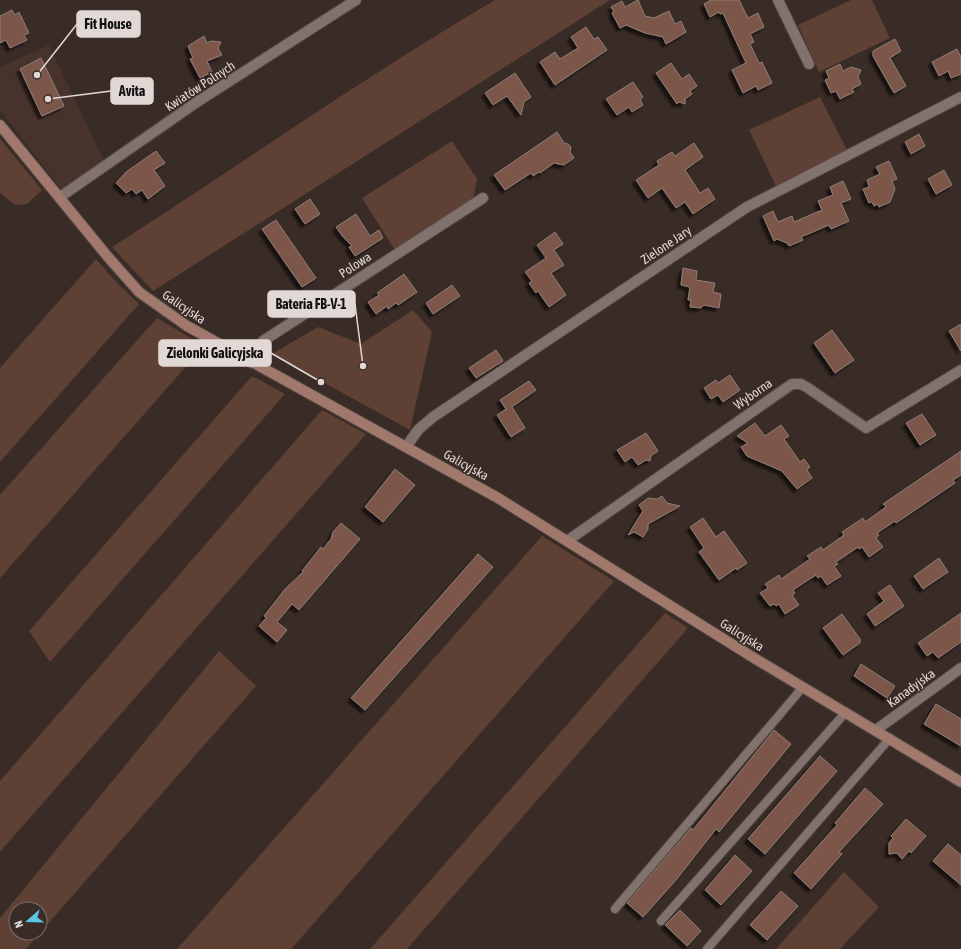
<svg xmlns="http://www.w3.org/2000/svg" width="961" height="949" viewBox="0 0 961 949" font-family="'Asap Condensed',sans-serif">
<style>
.built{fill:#47332c}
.green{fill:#5f4035}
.building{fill:#7c564a;stroke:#8e7e78;filter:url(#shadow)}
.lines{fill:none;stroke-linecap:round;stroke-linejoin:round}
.lane-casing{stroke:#564a46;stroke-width:10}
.street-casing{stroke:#564a46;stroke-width:12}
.secondary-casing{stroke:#564a46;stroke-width:12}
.lane{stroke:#82726d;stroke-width:8}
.street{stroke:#82726d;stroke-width:10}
.secondary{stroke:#a0796c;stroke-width:10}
.labels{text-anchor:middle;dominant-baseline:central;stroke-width:3;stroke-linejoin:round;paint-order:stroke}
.street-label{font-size:13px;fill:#e1d8d5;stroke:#392b26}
.leader{fill:none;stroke:#e1d8d5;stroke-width:1.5}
.callout-dot{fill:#e1d8d5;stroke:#392b26;stroke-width:1.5}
.callout{fill:#e1d8d5;stroke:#e1d8d5;stroke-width:1.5}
.callout-label{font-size:14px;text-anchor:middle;font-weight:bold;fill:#111}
</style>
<defs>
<filter id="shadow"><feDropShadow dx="-3.5" dy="3.5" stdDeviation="1" flood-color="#0009"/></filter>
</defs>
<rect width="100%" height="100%" fill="#392b26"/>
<!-- built -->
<polygon class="built" points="49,45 105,163 63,191 0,110 0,67"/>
<!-- green -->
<g class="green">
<path d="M 495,0 L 610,0 L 153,291 L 112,247 C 240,165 364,77 495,0 Z"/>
<polygon points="851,0 872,0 890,38 819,72 798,25"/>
<polygon points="820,97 847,150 777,188 749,130"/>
<polygon points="0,139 42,190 27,204 15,205 0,193"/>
<polygon points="452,141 477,179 473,200 395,250 362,198"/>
<polygon points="96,259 119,285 139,304 0,462 0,368"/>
<polygon points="413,310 432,332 410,430 272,354 318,327 361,344"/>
<polygon points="157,318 204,346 0,578 0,495"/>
<polygon points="252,376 285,394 50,662 29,631"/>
<polygon points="322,410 366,434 0,852 0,781"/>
<polygon points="542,536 614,581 293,947 291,949 177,949"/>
<polygon points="665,613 688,628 407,949 370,949"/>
<polygon points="219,651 256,686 40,933 40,909 16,909 16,933 40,933 26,949 0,949 0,918"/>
<polygon points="844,872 879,907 840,949 776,949"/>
</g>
<!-- building -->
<g class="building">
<polygon points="638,0 645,16 654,18 669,11 675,24 681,21 686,32 666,44 663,37 645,33 626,25 620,28 612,13 614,12 611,7 622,1 625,7"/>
<polygon points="711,0 739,0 748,18 758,13 764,27 750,34 754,42 750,44 759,63 762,62 772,83 758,90 756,86 743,93 732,70 746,63 723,13 720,14 719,12 710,17 704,4"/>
<polygon points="12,10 15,15 19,12 29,33 24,35 27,40 10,48 6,40 0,43 0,16"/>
<polygon points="586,27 594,39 598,37 607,50 555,85 540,62 555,52 560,59 578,48 571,37"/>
<polygon points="204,36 207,43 211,41 221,42 218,48 222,55 207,61 212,72 200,78 190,59 193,58 188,46"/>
<polygon points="895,39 901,51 890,58 906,86 894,93 873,56 873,51"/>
<polygon points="957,49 961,57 961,74 951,78 948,71 939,76 932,62"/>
<polygon points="41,58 64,106 42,116 20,69"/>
<polygon points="671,63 682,79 689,74 697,86 690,91 692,94 685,99 685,104 679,102 677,104 656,73"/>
<polygon points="840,64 843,71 851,67 861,70 858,77 861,84 852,89 854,92 840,99 836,91 831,93 825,80 829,78 826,71"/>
<polygon points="515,73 531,97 524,102 521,115 507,96 493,105 485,93"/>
<polygon points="633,82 643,97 640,99 643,105 632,112 629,107 617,115 606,99"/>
<polygon points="557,132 564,143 568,144 571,147 570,152 574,158 564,165 554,163 540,173 539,172 533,176 531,173 505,190 494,175"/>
<polygon points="919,134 925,146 911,154 905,142"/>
<polygon points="694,143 703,157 685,170 700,193 708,188 715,199 693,214 685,202 676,208 662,188 648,198 636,180 659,165 657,161 672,152 675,156"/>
<polygon points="156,151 165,163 154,170 165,186 148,199 142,190 136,194 132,189 126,193 116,183 126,172"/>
<polygon points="889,161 897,179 892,181 895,189 890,202 879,207 878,204 874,206 872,202 869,203 863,189 869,187 867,180 880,174 876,167"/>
<polygon points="944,170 952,185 936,194 928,179"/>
<polygon points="843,181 851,199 841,203 849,221 831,229 829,225 801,237 803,240 789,246 787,243 777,239 774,241 763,216 773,211 778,222 792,216 794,222 822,210 818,201 833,195 830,187"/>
<polygon points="310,199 320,214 305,224 295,209"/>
<polygon points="356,214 370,236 379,230 383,238 355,256 349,247 352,246 343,237 336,227"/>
<polygon points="276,220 316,278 302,287 262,229"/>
<polygon points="555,232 563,244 554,250 564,265 551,273 566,295 549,307 538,291 536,293 529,283 532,281 525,272 546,258 537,245"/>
<polygon points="683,268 697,271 696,280 715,283 713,292 721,294 719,308 704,305 701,308 690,307 691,300 688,300 690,287 681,285"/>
<polygon points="404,274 417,292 398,305 396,303 388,309 387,306 376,314 368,302 379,295 377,293"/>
<polygon points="452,285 460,296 433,314 426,303"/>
<polygon points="961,324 961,351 949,331"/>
<polygon points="832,330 854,360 835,373 814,343"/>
<polygon points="496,350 503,361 476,378 469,368"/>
<polygon points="730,375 740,390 723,402 718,395 711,399 704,388 716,380 718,383"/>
<polygon points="529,381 536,390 512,407 525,428 511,437 497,415 506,409 500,400"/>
<polygon points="922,414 936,435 920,445 906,423"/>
<polygon points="755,423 765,436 781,425 789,436 784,439 800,462 804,459 810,467 807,470 812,478 797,489 782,471 747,456 741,447 748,443 737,436"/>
<polygon points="646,433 658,451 651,456 650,461 646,460 638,465 632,457 625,462 617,450"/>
<polygon points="961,451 961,475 953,480 955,483 896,523 895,521 877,533 879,535 876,538 883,547 869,557 862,547 859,549 858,547 836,562 838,564 834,566 841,576 827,585 821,576 818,578 816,575 805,582 793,590 795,593 792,595 799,605 785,614 779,604 776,606 774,604 770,606 760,593 768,588 765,584 779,575 781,579 810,559 807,556 821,547 823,550 844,535 842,532 863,518 865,522 886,507 883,504"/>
<polygon points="395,469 415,485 383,522 365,507"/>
<polygon points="662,496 667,503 680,506 648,524 648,529 643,537 634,532 628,535 643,511 639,505 648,498 657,499"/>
<polygon points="703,518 716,537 724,531 747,563 737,570 736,568 719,580 699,552 704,548 690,527"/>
<polygon points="341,523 360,539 299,610 292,604 277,622 287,630 277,642 259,626 266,618 264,616 285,589 303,572 302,571 321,547 323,549 331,539 333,532"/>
<polygon points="478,554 493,567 365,710 351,698"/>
<polygon points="939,558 948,572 923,589 914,576"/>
<polygon points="890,585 904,606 875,626 867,614 884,601 878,593"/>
<polygon points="961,613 961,642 938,658 933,652 927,656 918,643"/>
<polygon points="842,614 860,639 860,643 843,655 823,628"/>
<polygon points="861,664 895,686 887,698 854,676"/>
<polygon points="936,704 961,719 961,746 924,724"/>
<polygon points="774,730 791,744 719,832 716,829 676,880 643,917 627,903 691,828 693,830"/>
<polygon points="820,756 837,771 765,854 748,839"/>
<polygon points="865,788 883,804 839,852 842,854 811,889 794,873 837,825 835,823"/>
<polygon points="906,819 926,836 911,853 909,851 902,859 897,853 889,854 889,843 893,838 891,836"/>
<polygon points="948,844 961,855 961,885 933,861"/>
<polygon points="735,855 752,871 721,905 705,890"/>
<polygon points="781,891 798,906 767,940 750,925"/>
<polygon points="680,910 701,931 687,946 665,925"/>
</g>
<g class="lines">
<!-- lane casing -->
<g class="lane-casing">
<g id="lane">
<polyline points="615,909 803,687"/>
<polyline points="661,921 846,712"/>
<polyline points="707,949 890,738"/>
</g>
</g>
<!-- street casing -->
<g class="street-casing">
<g id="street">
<polyline points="778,0 809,64"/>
<polyline points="60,197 197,102 356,0"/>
<polyline points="252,363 263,341 483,198"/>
<polyline points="406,447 418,430 433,417 747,207 961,97"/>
<polyline points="567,541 792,384 801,384 808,388 866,428 961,370"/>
<polyline points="876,730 961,668"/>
</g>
</g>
<!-- secondary casing -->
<g class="secondary-casing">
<polyline id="secondary" points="0,125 108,257 139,292 187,326 498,498 754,658 961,782"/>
</g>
<!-- lane -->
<use href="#lane" class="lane"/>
<!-- street -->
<use href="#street" class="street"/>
<!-- secondary -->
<use href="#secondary" class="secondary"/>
</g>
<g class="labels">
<!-- street labels -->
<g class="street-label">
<text transform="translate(200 86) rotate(-33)">Kwiatów Polnych</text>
<text transform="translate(666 245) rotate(-34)">Zielone Jary</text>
<text transform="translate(355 265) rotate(-33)">Polowa</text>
<text transform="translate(184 307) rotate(34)">Galicyjska</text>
<text transform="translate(753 394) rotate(-35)">Wyborna</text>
<text transform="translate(466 465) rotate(29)">Galicyjska</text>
<text transform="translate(742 635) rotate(32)">Galicyjska</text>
<text transform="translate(911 688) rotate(-36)">Kanadyjska</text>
</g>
</g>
<!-- callouts -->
<path class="leader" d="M37 75L77 24M48 99L111 91M363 366L355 304M321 382L271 353"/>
<g class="callout-dot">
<circle cx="37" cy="75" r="4"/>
<circle cx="48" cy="99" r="4"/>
<circle cx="363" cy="366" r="4"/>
<circle cx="321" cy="382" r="4"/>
</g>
<g class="callout">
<rect x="77" y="11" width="63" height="26" rx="4"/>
<rect x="111" y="78" width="42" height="26" rx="4"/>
<rect x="268" y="291" width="87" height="26" rx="4"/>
<rect x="159" y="340" width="112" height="26" rx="4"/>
</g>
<g class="callout-label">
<text x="108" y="29">Fit House</text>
<text x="132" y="96">Avita</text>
<text x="311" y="309">Bateria FB-V-1</text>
<text x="215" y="358">Zielonki Galicyjska</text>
</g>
<!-- north arrow -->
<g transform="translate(28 921) rotate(250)"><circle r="19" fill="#392b26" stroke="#7c706c"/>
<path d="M0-3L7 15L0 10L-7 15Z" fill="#5bc8e7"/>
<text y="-6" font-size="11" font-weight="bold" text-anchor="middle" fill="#e1d8d5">N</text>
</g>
</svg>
